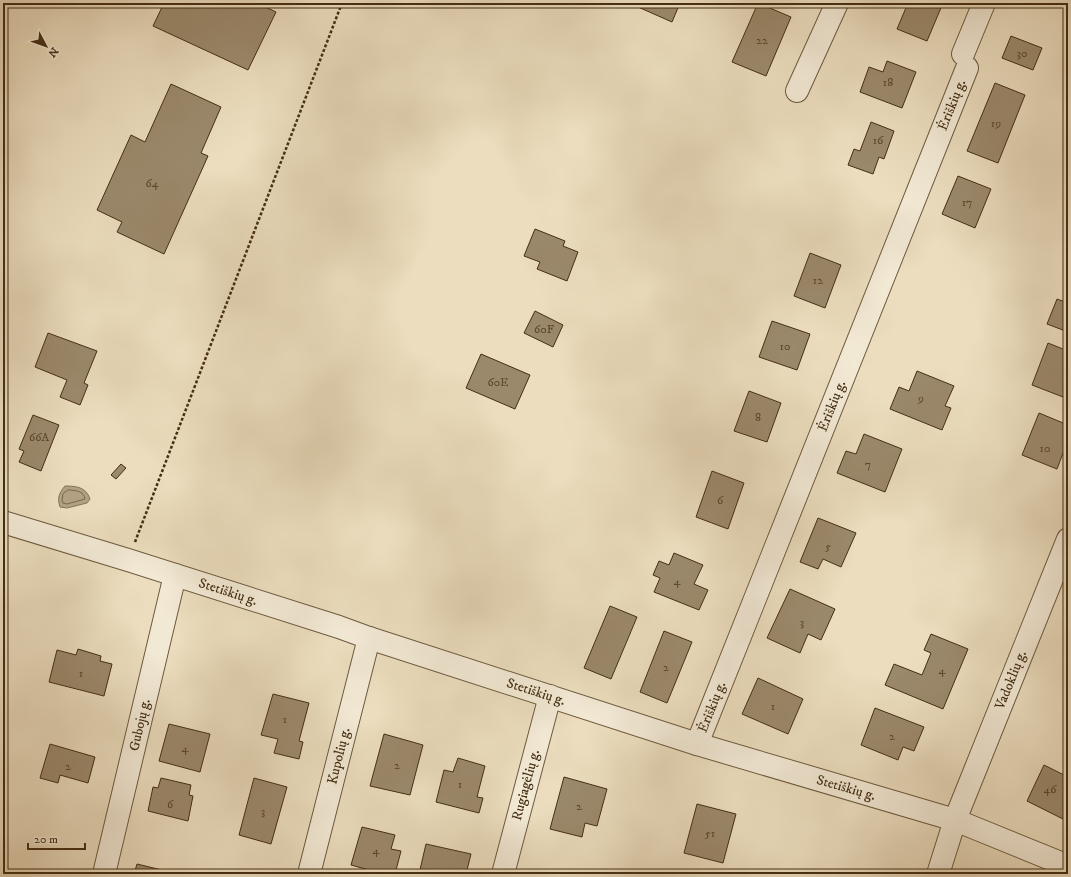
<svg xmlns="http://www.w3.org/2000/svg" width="1071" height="877" viewBox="0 0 1071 877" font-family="'IM FELL DW Pica',serif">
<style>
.water{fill:#b2a284;stroke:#867457}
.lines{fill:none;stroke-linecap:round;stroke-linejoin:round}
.shore{stroke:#7b684c;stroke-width:1}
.building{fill:#9b896c;stroke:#442e13}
.street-casing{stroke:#6e5a3e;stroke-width:24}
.path{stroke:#442e13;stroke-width:2.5;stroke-dasharray:3 2;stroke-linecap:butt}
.street{stroke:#f2e9d5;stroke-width:22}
.labels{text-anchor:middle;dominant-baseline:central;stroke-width:3.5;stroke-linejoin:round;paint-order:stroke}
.number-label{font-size:12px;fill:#5a4529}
.street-label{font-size:14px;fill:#442e13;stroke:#f2e9d5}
</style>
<rect width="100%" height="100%" fill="#ebddbe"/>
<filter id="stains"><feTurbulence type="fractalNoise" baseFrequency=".005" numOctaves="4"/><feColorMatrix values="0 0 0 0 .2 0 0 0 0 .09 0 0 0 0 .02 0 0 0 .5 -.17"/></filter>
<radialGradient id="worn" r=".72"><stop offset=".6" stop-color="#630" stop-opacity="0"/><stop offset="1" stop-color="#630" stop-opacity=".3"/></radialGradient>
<!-- water -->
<path class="water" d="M 65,486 C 76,486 86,487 90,499 L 87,503 L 67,508 L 60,507 C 57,498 59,493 65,486 Z"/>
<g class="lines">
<!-- shore -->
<path class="shore" d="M 68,490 C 75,490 84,491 85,499 L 67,504 L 63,503 L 62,500 L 63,494 Z"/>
</g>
<!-- building -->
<g class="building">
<polygon points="164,3 257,3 276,12 248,70 153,26"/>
<polygon points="629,3 680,3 672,22"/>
<polygon points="758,3 791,17 766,76 732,62"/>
<polygon points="908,3 943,3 927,41 897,29"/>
<polygon points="1011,36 1042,48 1033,70 1002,58"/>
<polygon points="887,61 916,72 902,108 860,92 869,67 883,72"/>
<polygon points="995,83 1025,95 998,163 967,151"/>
<polygon points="171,84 221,107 201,153 208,156 164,254 117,232 122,222 97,210 131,135 145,142"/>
<polygon points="871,122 894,131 884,159 879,157 873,174 848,165 854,149 860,151"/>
<polygon points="958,176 991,189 975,228 942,214"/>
<polygon points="535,229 565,241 563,246 578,252 567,281 537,269 540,262 524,256"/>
<polygon points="810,253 841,265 825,308 794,296"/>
<polygon points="1057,299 1068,303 1068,332 1047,324"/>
<polygon points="535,311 563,325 553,347 524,333"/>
<polygon points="772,321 810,334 797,370 759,357"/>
<polygon points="48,333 97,351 84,383 88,385 80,405 60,397 67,380 35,367"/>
<polygon points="1048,343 1068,351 1068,387 1063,397 1032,385"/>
<polygon points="481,354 530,375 515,409 466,388"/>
<polygon points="917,371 954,386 945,406 951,408 942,430 890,409 899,387 909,391"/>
<polygon points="749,391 781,403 767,442 734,431"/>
<polygon points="1039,413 1068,425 1068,440 1057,469 1022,455"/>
<polygon points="33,415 59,425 41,471 19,462 24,451 19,449"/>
<polygon points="864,434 902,449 885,492 837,473 846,451 856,454"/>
<polygon points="121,464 126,468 116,479 111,475"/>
<polygon points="712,471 744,483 728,529 696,517"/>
<polygon points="818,518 856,533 841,567 823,559 818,569 800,562"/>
<polygon points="674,553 703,565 694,584 708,590 699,610 654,592 660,578 653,575 659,561 669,565"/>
<polygon points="790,589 835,609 821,640 808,634 800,653 767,638"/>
<polygon points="610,606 637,617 611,679 584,668"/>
<polygon points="664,631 692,642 667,703 640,692"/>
<polygon points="931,634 968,649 943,709 885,685 894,664 922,675 931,653 924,650"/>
<polygon points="78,649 101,656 100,661 112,664 104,696 49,682 57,650 76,655"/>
<polygon points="758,678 803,699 788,734 742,714"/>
<polygon points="273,694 309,703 299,741 303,742 299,759 274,753 278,739 261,735"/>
<polygon points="875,708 924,727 914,751 903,747 898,760 861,745"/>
<polygon points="169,724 210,734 200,772 159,761"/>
<polygon points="384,734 423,745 410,795 370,786"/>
<polygon points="50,744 95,757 88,783 60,775 58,783 40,778"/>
<polygon points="458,758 485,766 477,797 483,798 479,813 436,802 444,770 453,772"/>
<polygon points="1044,765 1068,777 1068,814 1065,820 1027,801"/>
<polygon points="564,777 607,789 597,826 585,823 582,837 550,829"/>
<polygon points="161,778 191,785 189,795 193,796 188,821 148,811 153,787 158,788"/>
<polygon points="254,778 287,787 271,844 239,835"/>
<polygon points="697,804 736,814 723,863 684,853"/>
<polygon points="362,827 395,835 391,849 401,851 395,874 368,874 369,870 351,865"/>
<polygon points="426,844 471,854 466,874 419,874"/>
<polygon points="137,864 170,872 170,874 134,874"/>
</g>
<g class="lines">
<!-- street casing -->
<g class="street-casing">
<g id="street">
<polyline points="963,54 984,3"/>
<polyline points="797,91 837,3"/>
<polyline points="3,522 128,560 339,627 369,638 697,744 955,820 1068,866"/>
<polyline points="697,744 967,68"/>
<polyline points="104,874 175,575"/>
<polyline points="309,874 369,638"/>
<polyline points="503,874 550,696"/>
<polyline points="938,874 955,820 1068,539"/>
</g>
</g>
<!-- path -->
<polyline class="path" points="135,542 342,3"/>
<!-- street -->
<use href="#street" class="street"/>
</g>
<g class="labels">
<!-- number labels -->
<g class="number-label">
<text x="762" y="40">22</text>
<text x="1022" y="53">30</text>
<text x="888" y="82">18</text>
<text x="996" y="123">19</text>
<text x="878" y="140">16</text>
<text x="152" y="183">64</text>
<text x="967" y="202">17</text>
<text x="818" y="280">12</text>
<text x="544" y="329">60F</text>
<text x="785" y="346">10</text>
<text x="498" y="382">60E</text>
<text x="921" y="398">9</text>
<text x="758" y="417">8</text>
<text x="39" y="437">66A</text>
<text x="1045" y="448">10</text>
<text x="868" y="464">7</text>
<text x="720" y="500">6</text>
<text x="828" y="546">5</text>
<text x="677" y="581">4</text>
<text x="802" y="622">3</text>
<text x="666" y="667">2</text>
<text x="942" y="670">4</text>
<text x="81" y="673">1</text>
<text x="773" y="706">1</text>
<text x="285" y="719">1</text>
<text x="892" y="736">2</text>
<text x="185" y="748">4</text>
<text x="397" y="765">2</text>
<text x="68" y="766">2</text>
<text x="460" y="784">1</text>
<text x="1050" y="789">46</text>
<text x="170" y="804">6</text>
<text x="579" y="806">2</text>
<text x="263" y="811">3</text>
<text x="710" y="833">51</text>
<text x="376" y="850">4</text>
</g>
<!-- street labels -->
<g class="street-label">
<text transform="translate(952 105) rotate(-68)">Ėriškių g.</text>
<text transform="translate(832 406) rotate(-68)">Ėriškių g.</text>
<text transform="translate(228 592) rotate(18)">Stetiškių g.</text>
<text transform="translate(1011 680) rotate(-68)">Vadoklių g.</text>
<text transform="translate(536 692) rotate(18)">Stetiškių g.</text>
<text transform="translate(712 707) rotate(-68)">Ėriškių g.</text>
<text transform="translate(140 725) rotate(-77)">Gubojų g.</text>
<text transform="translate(339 756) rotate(-76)">Kupolių g.</text>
<text transform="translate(526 785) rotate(-75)">Rugiagėlių g.</text>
<text transform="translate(846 788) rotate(16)">Stetiškių g.</text>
</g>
</g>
<!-- margin -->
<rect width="1071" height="877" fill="none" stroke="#ebddbe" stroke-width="16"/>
<rect x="4" y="4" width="1063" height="869" fill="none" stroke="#442e13" stroke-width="2"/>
<rect x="8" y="8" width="1055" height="861" fill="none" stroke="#442e13"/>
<!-- north arrow -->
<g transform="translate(46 46) rotate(131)" stroke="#f2e9d5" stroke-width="3" paint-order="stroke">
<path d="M0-3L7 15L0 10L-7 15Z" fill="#442e13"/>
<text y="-6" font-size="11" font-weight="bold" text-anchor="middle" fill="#442e13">N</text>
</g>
<!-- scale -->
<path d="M28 843v6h57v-6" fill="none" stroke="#442e13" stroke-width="2"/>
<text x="34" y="843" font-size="12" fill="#442e13" stroke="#f2e9d5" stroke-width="3" paint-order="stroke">20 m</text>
<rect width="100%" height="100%" filter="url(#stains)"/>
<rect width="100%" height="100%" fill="url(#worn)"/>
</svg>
